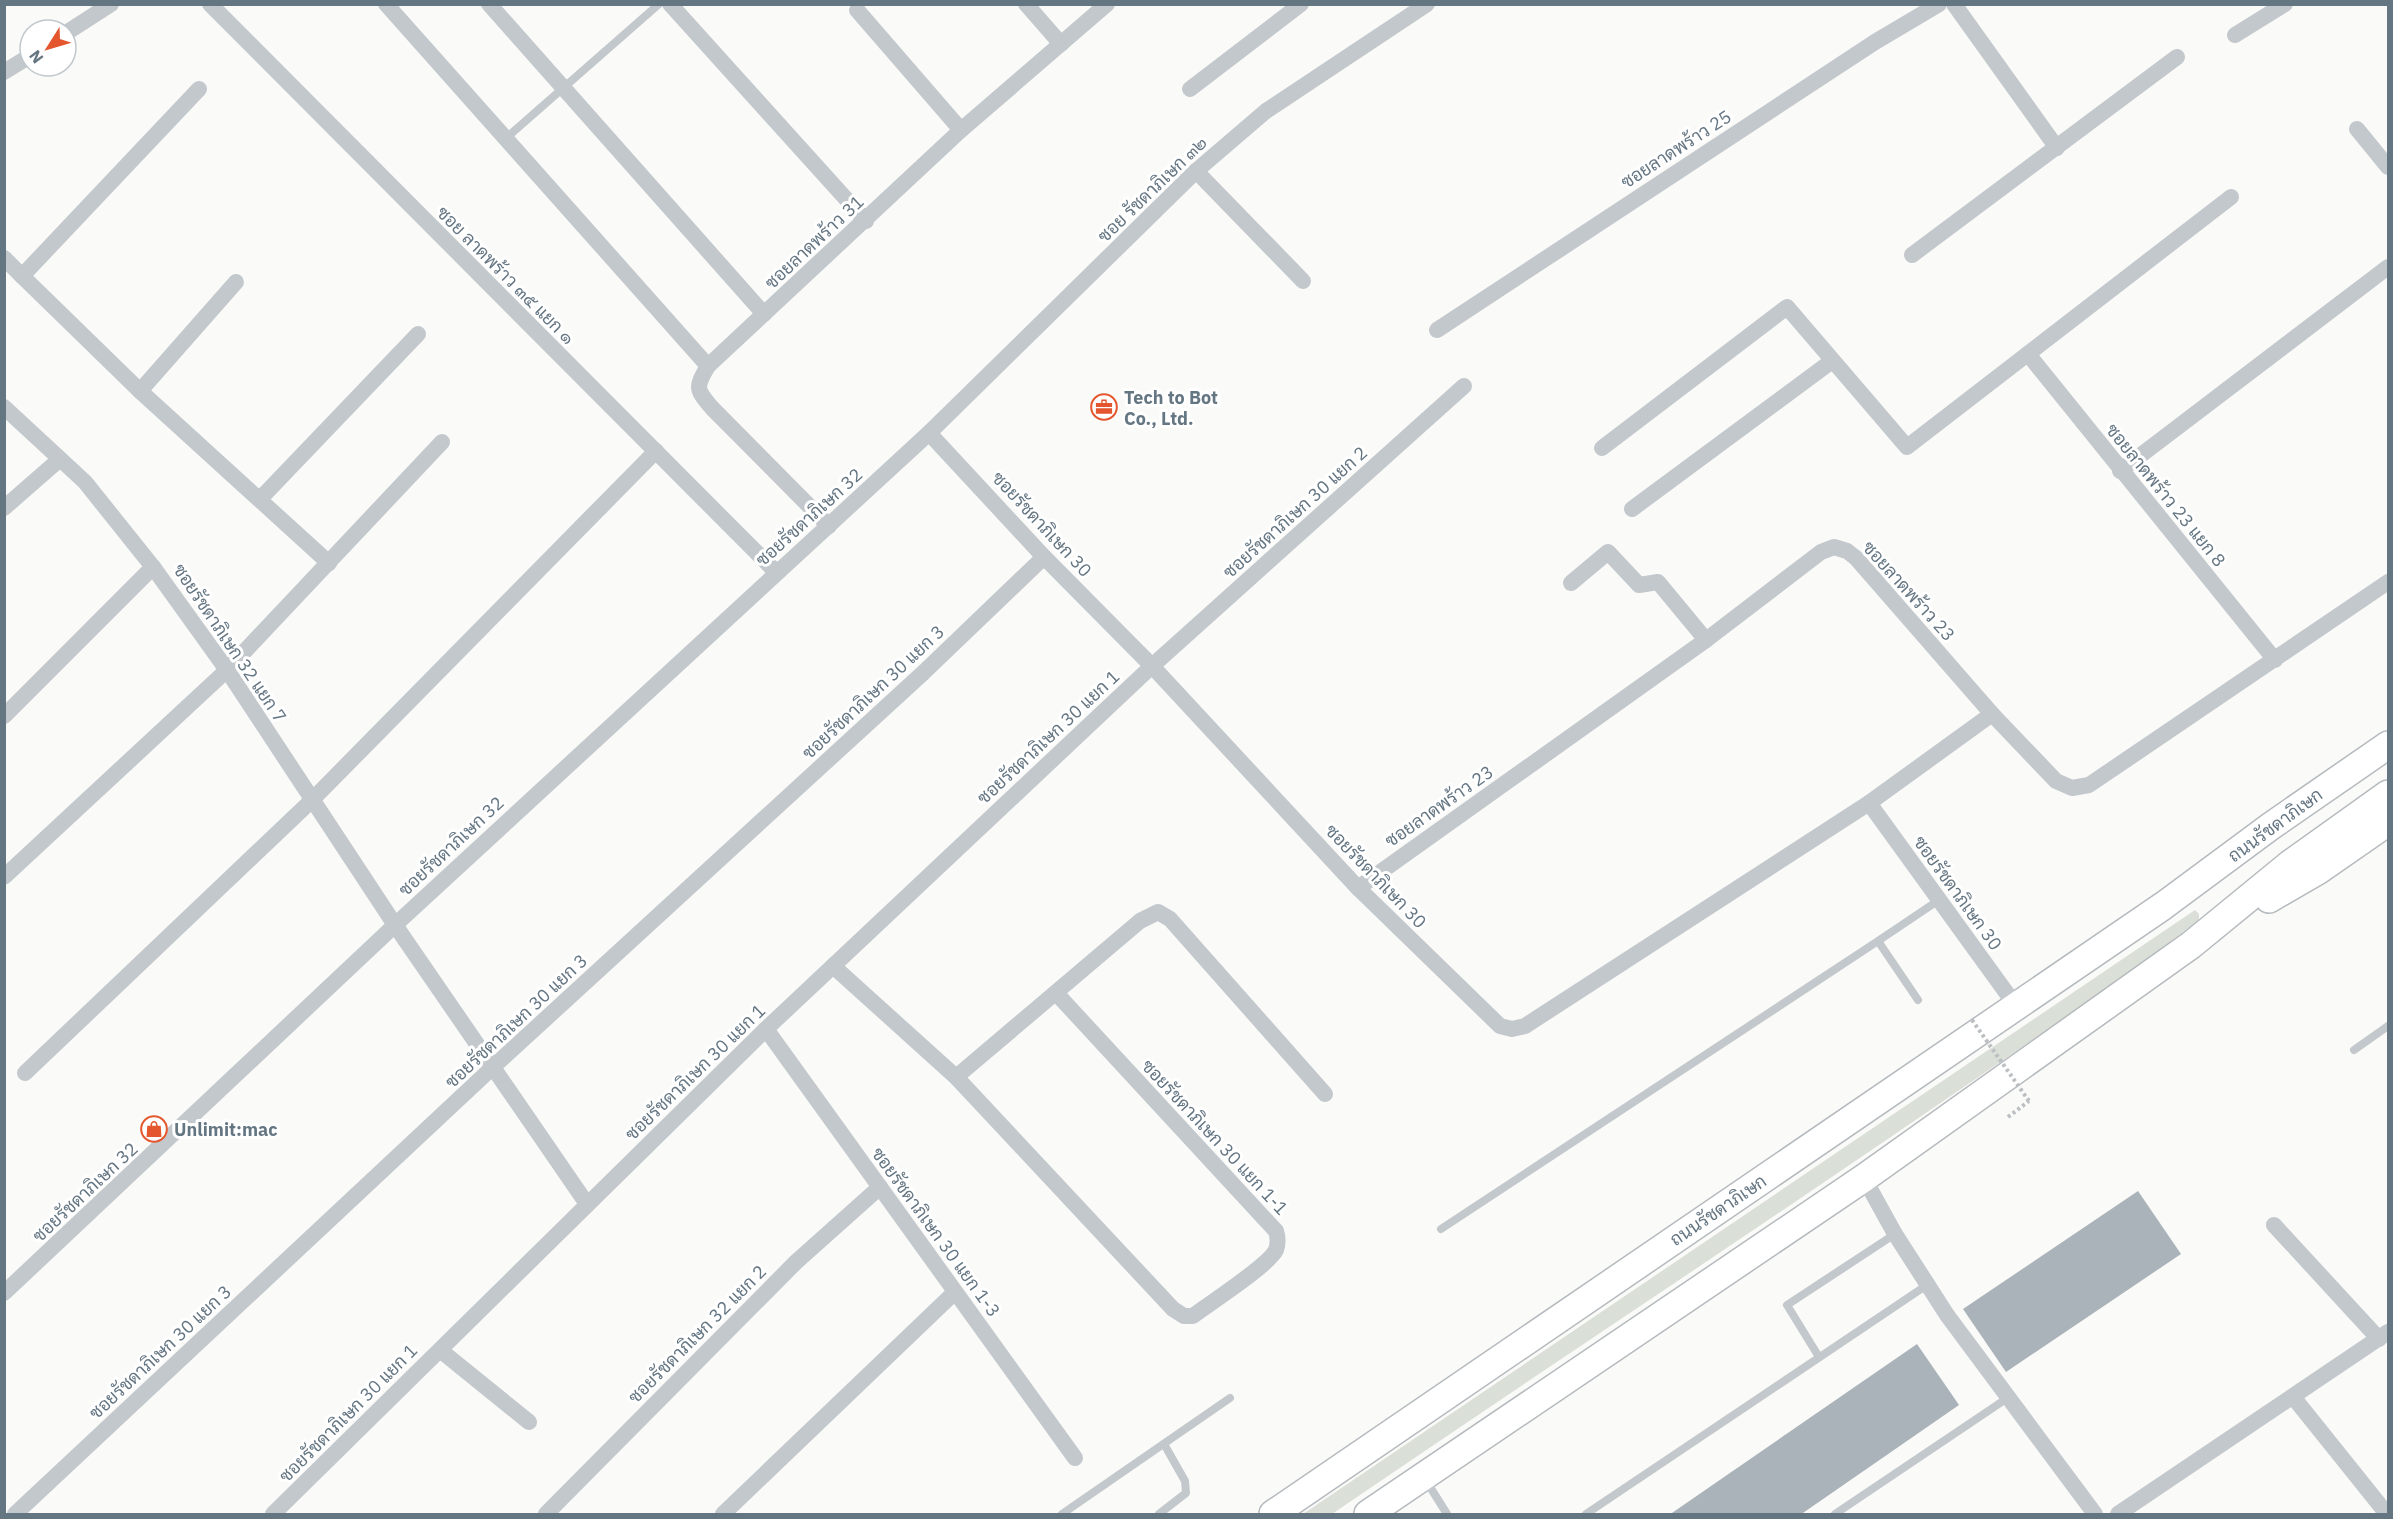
<svg xmlns="http://www.w3.org/2000/svg" width="2393" height="1519" viewBox="0 0 2393 1519" font-family="'IBM Plex Sans',Sarabun,sans-serif">
<style>
.green{fill:#dadfd7}
.building{fill:#aab3b9}
.lines{fill:none;stroke-linecap:round;stroke-linejoin:round}
.primary-casing{stroke:#b5babe;stroke-width:30}
.path{stroke:#bbbfc2;stroke-width:4;stroke-dasharray:3 3;stroke-linecap:butt}
.lane{stroke:#c3c8cc;stroke-width:8}
.street{stroke:#c3c8cc;stroke-width:16}
.primary{stroke:#fff;stroke-width:27}
.path-bridge{stroke:#bbbfc2;stroke-width:4;stroke-dasharray:3 3;stroke-linecap:butt}
.labels{text-anchor:middle;dominant-baseline:central;stroke-width:6;stroke-linejoin:round;paint-order:stroke}
.street-label{font-size:18px;fill:#657683;stroke:#fff}
.poi-label{font-size:18px;font-weight:bold;fill:#657683;stroke:#fff;text-anchor:start}
</style>
<rect width="100%" height="100%" fill="#fafaf8"/>
<!-- green -->
<path class="green" d="M 2195,910 L 2199,914 L 2199,920 C 2102,993 2001,1062 1901,1130 C 1712,1259 1521,1385 1332,1514 L 1303,1514 Z"/>
<!-- building -->
<g class="building">
<polygon points="2138,1191 2181,1254 2006,1372 1963,1309"/>
<polygon points="1917,1344 1959,1405 1800,1515 1669,1515"/>
</g>
<g class="lines">
<!-- primary casing -->
<g class="primary-casing">
<g id="primary">
<polyline points="2269,899 2319,870 2388,822"/>
<polyline points="1273,1514 2163,906 2271,826 2388,745"/>
<polyline points="1368,1514 1864,1178 2191,945 2290,864 2388,794"/>
</g>
</g>
<!-- path -->
<polyline class="path" points="2008,1117 2029,1101"/>
<!-- lane -->
<g class="lane">
<polyline points="505,139 659,4"/>
<polyline points="1878,941 1939,900"/>
<polyline points="2354,1050 2388,1026"/>
<polyline points="1441,1229 1878,941 1918,1000"/>
<polyline points="1819,1357 1787,1305 1895,1234"/>
<polyline points="1425,1479 1447,1514"/>
<polyline points="1062,1514 1230,1398"/>
<polyline points="1159,1514 1186,1493 1185,1481 1164,1444"/>
<polyline points="1586,1514 1927,1285"/>
<polyline points="1835,1514 2009,1397"/>
</g>
<!-- street -->
<g class="street">
<polyline points="210,4 776,572"/>
<polyline points="386,4 708,366"/>
<polyline points="489,4 764,314"/>
<polyline points="670,4 866,221"/>
<polyline points="1026,4 1061,44"/>
<polyline points="1954,4 2057,148"/>
<polyline points="857,10 961,130"/>
<polyline points="66,33 111,4"/>
<polyline points="2235,35 2285,4"/>
<polyline points="4,72 30,56"/>
<polyline points="1190,89 1301,4"/>
<polyline points="2357,129 2388,167"/>
<polyline points="1196,171 1303,281"/>
<polyline points="1912,255 2177,57"/>
<polyline points="4,258 22,276 199,89"/>
<polyline points="22,276 140,391 329,563"/>
<polyline points="1437,330 1875,42 1939,4"/>
<polyline points="2028,354 2275,660"/>
<polyline points="140,391 236,282"/>
<polyline points="4,407 85,482 153,567 227,670 395,925 587,1204"/>
<polyline points="929,433 1044,557 1152,666 1358,888 1500,1026 1512,1029 1525,1026 1869,803 2016,1006"/>
<polyline points="1602,448 1787,307 1907,447 2231,197"/>
<polyline points="2120,471 2388,267"/>
<polyline points="260,499 418,334"/>
<polyline points="4,508 60,459"/>
<polyline points="1632,509 1832,361"/>
<path d="M 829,526 L 712,408 C 696,389 695,388 708,366 L 961,130 L 1107,4"/>
<polyline points="1571,583 1608,552 1639,585 1658,582 1706,640"/>
<polyline points="4,716 153,567"/>
<polyline points="1869,803 1992,714"/>
<polyline points="4,877 227,670 442,442"/>
<polyline points="1358,888 1706,640 1821,552 1834,547 1847,551 1856,558 1992,714 2056,781 2072,788 2089,785 2388,582"/>
<path d="M 833,966 L 956,1077 L 1173,1309 L 1184,1316 L 1193,1316 C 1210,1303 1268,1266 1276,1250 C 1278,1244 1278,1237 1276,1231 L 1056,993"/>
<polyline points="766,1029 1075,1458"/>
<polyline points="25,1073 311,801 656,451"/>
<polyline points="956,1077 1140,921 1158,912 1170,919 1325,1094"/>
<polyline points="1864,1178 1895,1234 1947,1315 2095,1514"/>
<polyline points="2274,1225 2379,1339"/>
<polyline points="4,1293 395,925 929,433 1196,171 1266,111 1427,4"/>
<polyline points="440,1350 529,1422"/>
<polyline points="2294,1398 2387,1514"/>
<polyline points="15,1514 493,1067 923,673 1044,557"/>
<polyline points="273,1514 766,1029 1152,666 1464,386"/>
<polyline points="546,1514 796,1262 880,1187"/>
<polyline points="723,1514 955,1292"/>
<polyline points="2118,1514 2388,1332"/>
</g>
<!-- primary -->
<use href="#primary" class="primary"/>
<!-- path-bridge -->
<polyline class="path-bridge" points="1972,1020 2029,1101"/>
</g>
<!-- icons -->
<defs>
<g id="office-ring" transform="scale(1.35)"><circle r="9.5" fill="#fff" stroke="#e4572e" stroke-width="1.5"/><path d="M-6-3h4V-5.5h4V-3h4V5H-6ZM-1-4.5V-3h2v-1.5ZM-6 0V1H6V0Z" fill="#e4572e"/></g>
<g id="shop-ring" transform="scale(1.35)"><circle r="9.5" fill="#fff" stroke="#e4572e" stroke-width="1.5"/><path d="M-5-2.5h2.3a2.7 3.5 0 0 1 5.4 0H5L5.5 6h-11ZM-1.5-2.5h3a1.5 2.3 0 0 0-3 0Z" fill="#e4572e"/></g>
</defs>
<g fill-rule="evenodd">
<use href="#office-ring" x="1104" y="407"/>
<use href="#shop-ring" x="154" y="1129"/>
</g>
<g class="labels">
<!-- street labels -->
<g class="street-label">
<text transform="translate(1676 149) rotate(-33)">ซอยลาดพร้าว 25</text>
<text transform="translate(1152 189) rotate(-44)">ซอย รัชดาภิเษก ๓๒</text>
<text transform="translate(814 242) rotate(-43)">ซอยลาดพร้าว 31</text>
<text transform="translate(506 275) rotate(45)">ซอย ลาดพร้าว ๓๕ แยก ๑</text>
<text transform="translate(2166 495) rotate(51)">ซอยลาดพร้าว 23 แยก 8</text>
<text transform="translate(1295 512) rotate(-42)">ซอยรัชดาภิเษก 30 แยก 2</text>
<text transform="translate(809 517) rotate(-42)">ซอยรัชดาภิเษก 32</text>
<text transform="translate(1042 524) rotate(47)">ซอยรัชดาภิเษก 30</text>
<text transform="translate(1909 591) rotate(48)">ซอยลาดพร้าว 23</text>
<text transform="translate(230 643) rotate(56)">ซอยรัชดาภิเษก 32 แยก 7</text>
<text transform="translate(873 692) rotate(-43)">ซอยรัชดาภิเษก 30 แยก 3</text>
<text transform="translate(1048 737) rotate(-43)">ซอยรัชดาภิเษก 30 แยก 1</text>
<text transform="translate(1439 806) rotate(-35)">ซอยลาดพร้าว 23</text>
<text transform="translate(2275 825) rotate(-36)">ถนนรัชดาภิเษก</text>
<text transform="translate(451 846) rotate(-43)">ซอยรัชดาภิเษก 32</text>
<text transform="translate(1376 876) rotate(46)">ซอยรัชดาภิเษก 30</text>
<text transform="translate(1958 893) rotate(54)">ซอยรัชดาภิเษก 30</text>
<text transform="translate(516 1021) rotate(-43)">ซอยรัชดาภิเษก 30 แยก 3</text>
<text transform="translate(695 1072) rotate(-44)">ซอยรัชดาภิเษก 30 แยก 1</text>
<text transform="translate(1215 1137) rotate(47)">ซอยรัชดาภิเษก 30 แยก 1-1</text>
<text transform="translate(85 1192) rotate(-43)">ซอยรัชดาภิเษก 32</text>
<text transform="translate(1718 1210) rotate(-34)">ถนนรัชดาภิเษก</text>
<text transform="translate(936 1232) rotate(54)">ซอยรัชดาภิเษก 30 แยก 1-3</text>
<text transform="translate(697 1334) rotate(-45)">ซอยรัชดาภิเษก 32 แยก 2</text>
<text transform="translate(160 1352) rotate(-43)">ซอยรัชดาภิเษก 30 แยก 3</text>
<text transform="translate(348 1413) rotate(-45)">ซอยรัชดาภิเษก 30 แยก 1</text>
</g>
<!-- poi labels -->
<g class="poi-label">
<text x="1124" y="397">Tech to Bot<tspan x="1124" dy="21">Co., Ltd.</tspan></text>
<text x="174" y="1129">Unlimit:mac</text>
</g>
</g>
<!-- border -->
<rect width="2393" height="1519" fill="none" stroke="#657683" stroke-width="12"/>
<!-- north arrow -->
<g transform="translate(48 48) rotate(233)"><circle r="28" fill="#ffffff" stroke="#c1c8cd" stroke-width="1.5"/>
<path d="M0-4.5L10 22L0 15L-10 22Z" fill="#e4572e"/>
<text y="-9" font-size="16" font-weight="bold" text-anchor="middle" fill="#657683">N</text>
</g>
</svg>
